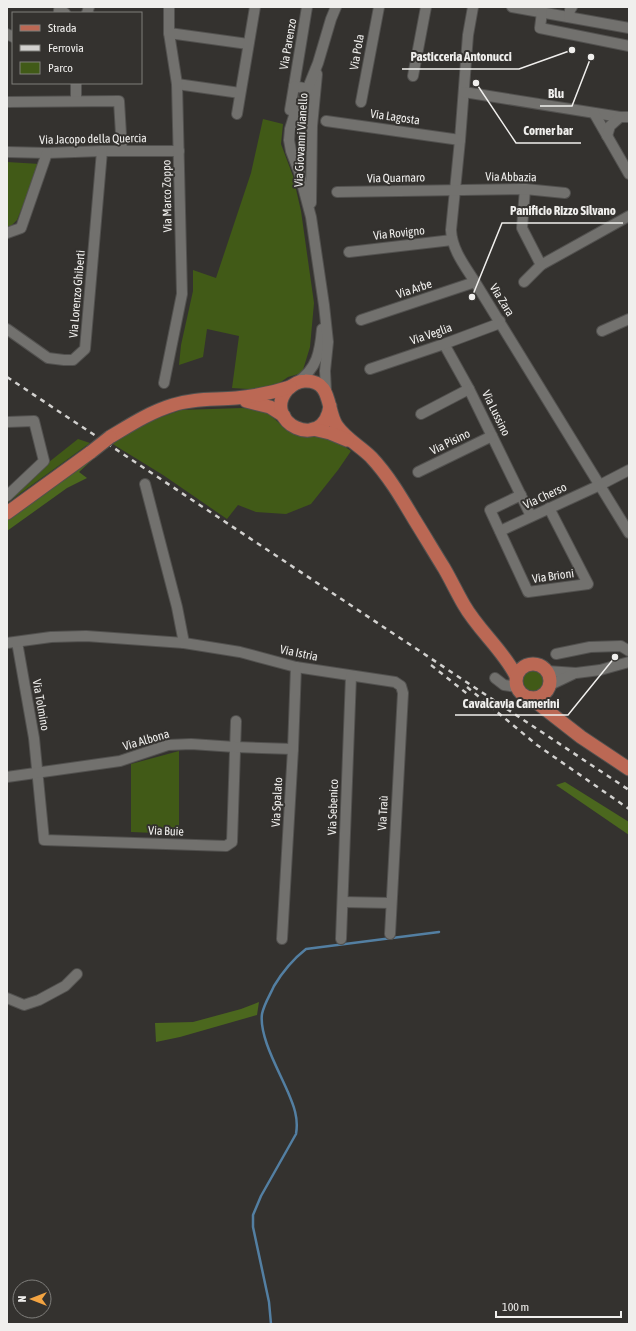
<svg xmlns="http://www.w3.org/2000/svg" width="636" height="1331" viewBox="0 0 636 1331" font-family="'Asap Condensed',sans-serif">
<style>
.green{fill:#415a17}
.forest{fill:#4b671e}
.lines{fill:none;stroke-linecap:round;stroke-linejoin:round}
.stream{stroke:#537fa2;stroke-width:2.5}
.minor-casing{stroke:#52514f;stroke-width:12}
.major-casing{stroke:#52514f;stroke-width:15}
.minor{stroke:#72716e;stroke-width:10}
.major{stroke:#bb6854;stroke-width:13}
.rail{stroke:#d2d1cf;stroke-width:2.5;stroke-dasharray:5 5;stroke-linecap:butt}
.major-bridge-casing{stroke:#52514f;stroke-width:15;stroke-linecap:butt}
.major-bridge{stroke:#bb6854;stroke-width:13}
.labels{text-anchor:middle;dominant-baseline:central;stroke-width:4;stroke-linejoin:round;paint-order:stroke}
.street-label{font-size:12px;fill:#f0efed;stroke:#34322f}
.leader{fill:none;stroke:#f0efed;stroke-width:1.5}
.callout-dot{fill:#f0efed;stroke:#34322f;stroke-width:1.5}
.callout-label{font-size:13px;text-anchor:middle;font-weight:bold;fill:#f0efed;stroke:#34322f;stroke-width:4;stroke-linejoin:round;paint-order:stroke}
</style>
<rect width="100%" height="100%" fill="#34322f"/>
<!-- green -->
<g class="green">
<polygon points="263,119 283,124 281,144 293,176 301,211 314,303 310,347 302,373 288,377 275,386 262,390 232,388 239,336 207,329 203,357 179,365 181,345 193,291 193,270 216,278 251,173"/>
<polygon points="7,162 40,164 17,220 9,228 7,227"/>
<polygon points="242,408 257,409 268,413 289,432 331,437 351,451 338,470 311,504 286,514 256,512 238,505 227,519 163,475 111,443 156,419 181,410"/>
<polygon points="78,439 90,443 7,503 7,501 49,462"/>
<circle cx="533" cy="681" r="11"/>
<polygon points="179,751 179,834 131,832 131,764"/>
</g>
<!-- forest -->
<g class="forest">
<polygon points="103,450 79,472 87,478 67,488 7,531 7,518"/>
<polygon points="565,782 629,822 629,835 556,785"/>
<polygon points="259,1002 257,1015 180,1037 156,1042 155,1023 193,1022 241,1009"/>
</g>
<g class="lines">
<!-- stream -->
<path class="stream" d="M 271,1324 L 269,1302 L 253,1227 L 253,1215 L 261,1196 L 296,1134 C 299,1117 293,1104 287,1090 C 278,1069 259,1036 262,1014 C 264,1004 270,995 274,986 C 283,971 292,960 306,949 L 439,932"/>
<!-- minor casing -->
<g class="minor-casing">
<g id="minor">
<polyline points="60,7 59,10 65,13"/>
<polyline points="307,7 294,86 308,89"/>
<path d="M 473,7 L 468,35 L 460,140 L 451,230 C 452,250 465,266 475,282 L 629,533"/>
<polyline points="512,7 629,28"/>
<polyline points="542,12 540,28 629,46"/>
<polyline points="87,13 89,7"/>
<polyline points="569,17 570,10 572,7"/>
<polyline points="169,33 248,44"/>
<polyline points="7,34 13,37"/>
<polyline points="413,76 426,7"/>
<polyline points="76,83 76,101"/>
<polyline points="177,84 240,93"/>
<polyline points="464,92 620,117 629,117"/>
<polyline points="7,102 119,101 122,151"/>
<polyline points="361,102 379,7"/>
<polyline points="290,110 294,86"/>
<polyline points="594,113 629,174"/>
<polyline points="237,114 255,7"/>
<polyline points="326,121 460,140"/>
<polyline points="607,136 610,126 620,117"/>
<polyline points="7,152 47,153 102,151 179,151"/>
<polyline points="525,189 522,228 541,265"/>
<polyline points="337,192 525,189 565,193"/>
<polyline points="311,203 312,126 317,74"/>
<polyline points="7,233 21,228 47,153"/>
<polyline points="349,252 452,240"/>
<polyline points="524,282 541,265 629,216"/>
<polyline points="361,320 475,282"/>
<polyline points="7,329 48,358 64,360 73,360 85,349 102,151"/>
<polyline points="602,331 629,319"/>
<polyline points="444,344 469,389 531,516"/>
<polyline points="370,369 444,344 495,325 500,321"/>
<path d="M 297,382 C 317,369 320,352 322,329"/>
<polyline points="164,383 182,294 177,84 169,33 169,7"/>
<polyline points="326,391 325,371 328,342 324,305 311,217 299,172 291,151 289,140 290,129 294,116 301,105 318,63 331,19 336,7"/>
<polyline points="421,414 469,389"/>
<polyline points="7,422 34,421 44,461 7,496"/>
<polyline points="418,472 492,436"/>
<polyline points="145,484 177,607 184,643"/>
<polyline points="521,495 490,510 528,592 588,584 549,508"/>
<polyline points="500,531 600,485 629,470"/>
<polyline points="17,642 34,738 44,840 226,846 232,842 236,721"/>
<polyline points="7,643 51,637 86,636 184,643 240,652 296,667 395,682 401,686 403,693 390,934"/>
<polyline points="556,654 590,647 621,646 629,651"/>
<polyline points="547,671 576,673 600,670 629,662"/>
<polyline points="495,678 504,685 517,687"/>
<polyline points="550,685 573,674"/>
<polyline points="7,777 120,761 168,745 191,744 235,747 293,749"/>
<polyline points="343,902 391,903"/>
<polyline points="282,939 293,749 296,667"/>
<polyline points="341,939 351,676"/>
<polyline points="7,998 24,1005 39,1000 65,986 77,974"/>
</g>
</g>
<!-- major casing -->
<g class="major-casing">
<g id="major">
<polyline points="246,401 270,407 284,416"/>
<path d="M 330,406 C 323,454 261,421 287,390 C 292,385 298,381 305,381 C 333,380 326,411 337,426 C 346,439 360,446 371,457 C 388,475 401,497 414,519 C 424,535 434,552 444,568 C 451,580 457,593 464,605 C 479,631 503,650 516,676"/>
<polyline points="313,429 330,433 347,440"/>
<path d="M 110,437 C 130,425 150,412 173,405 C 194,398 215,400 236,398 C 256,396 272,393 290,387"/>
<polyline points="7,513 91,452"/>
<circle cx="533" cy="681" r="17"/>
<polyline points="531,698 581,737 629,769"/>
</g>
</g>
<!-- minor -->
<use href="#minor" class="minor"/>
<!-- major -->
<use href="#major" class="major"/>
<!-- rail -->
<g class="rail">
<polyline points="7,377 629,790"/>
<polyline points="431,665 470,696"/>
<polyline points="467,687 537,745 629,809"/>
</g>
<!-- major-bridge casing -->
<g class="major-bridge-casing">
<polyline id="major-bridge" points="91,452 110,437"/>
</g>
<!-- major-bridge -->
<use href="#major-bridge" class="major-bridge"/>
</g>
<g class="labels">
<!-- street labels -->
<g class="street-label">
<text transform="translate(288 44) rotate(-80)">Via Parenzo</text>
<text transform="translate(357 52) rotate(-80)">Via Pola</text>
<text transform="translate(395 117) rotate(8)">Via Lagosta</text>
<text transform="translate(93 139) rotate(-1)">Via Jacopo della Quercia</text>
<text transform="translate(301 140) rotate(-87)">Via Giovanni Vianello</text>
<text transform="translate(511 177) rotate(1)">Via Abbazia</text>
<text transform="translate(396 178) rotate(-1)">Via Quarnaro</text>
<text transform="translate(167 196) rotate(-91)">Via Marco Zoppo</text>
<text transform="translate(399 233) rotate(-6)">Via Rovigno</text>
<text transform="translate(414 289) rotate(-18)">Via Arbe</text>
<text transform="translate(77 294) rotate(-85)">Via Lorenzo Ghiberti</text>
<text transform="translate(502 300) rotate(58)">Via Zara</text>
<text transform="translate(431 334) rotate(-19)">Via Veglia</text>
<text transform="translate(496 413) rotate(64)">Via Lussino</text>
<text transform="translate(450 442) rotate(-26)">Via Pisino</text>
<text transform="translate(545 496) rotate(-25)">Via Cherso</text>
<text transform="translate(553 576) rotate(-8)">Via Brioni</text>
<text transform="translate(299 653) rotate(12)">Via Istria</text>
<text transform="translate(41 705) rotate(80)">Via Tolmino</text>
<text transform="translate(146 740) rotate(-16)">Via Albona</text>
<text transform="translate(277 802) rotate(-87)">Via Spalato</text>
<text transform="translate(333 807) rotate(-88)">Via Sebenico</text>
<text transform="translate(383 813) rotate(-87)">Via Traù</text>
<text transform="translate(166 831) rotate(2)">Via Buie</text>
</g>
</g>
<!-- callouts -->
<path class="leader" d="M572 50L519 69H402M591 57L572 106H540M476 83L516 143H581M472 297L502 223H623M615 657L568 715H455"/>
<g class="callout-dot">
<circle cx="572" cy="50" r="4"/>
<circle cx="591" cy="57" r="4"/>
<circle cx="476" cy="83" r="4"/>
<circle cx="472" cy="297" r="4"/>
<circle cx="615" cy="657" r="4"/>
</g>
<g class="callout-label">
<text x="461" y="61">Pasticceria Antonucci</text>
<text x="556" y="98">Blu</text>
<text x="548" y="135">Corner bar</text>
<text x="563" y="215">Panificio Rizzo Silvano</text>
<text x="511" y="708">Cavalcavia Camerini</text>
</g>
<!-- border -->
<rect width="636" height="1331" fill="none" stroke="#f0efed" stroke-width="16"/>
<!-- legend -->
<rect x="12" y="12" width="130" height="72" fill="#34322f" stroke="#7f7e7b"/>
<rect x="20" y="25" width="20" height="6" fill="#bb6854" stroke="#7f7e7b"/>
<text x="48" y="32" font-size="12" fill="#f0efed">Strada</text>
<rect x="20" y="45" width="20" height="6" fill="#d2d1cf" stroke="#7f7e7b"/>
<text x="48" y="52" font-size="12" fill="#f0efed">Ferrovia</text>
<rect x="20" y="62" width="20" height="12" fill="#415a17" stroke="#7f7e7b"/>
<text x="48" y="72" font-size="12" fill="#f0efed">Parco</text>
<!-- north arrow -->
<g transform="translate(32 1299) rotate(270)"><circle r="19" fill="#34322f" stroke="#7f7e7b"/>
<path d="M0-3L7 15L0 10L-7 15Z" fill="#f3a442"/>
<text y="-6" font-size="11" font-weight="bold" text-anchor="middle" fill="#f0efed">N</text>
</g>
<!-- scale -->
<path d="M496 1311v6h125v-6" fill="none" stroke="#f0efed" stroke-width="2"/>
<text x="502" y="1311" font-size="12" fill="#f0efed" stroke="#34322f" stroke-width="3" paint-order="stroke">100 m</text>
</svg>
